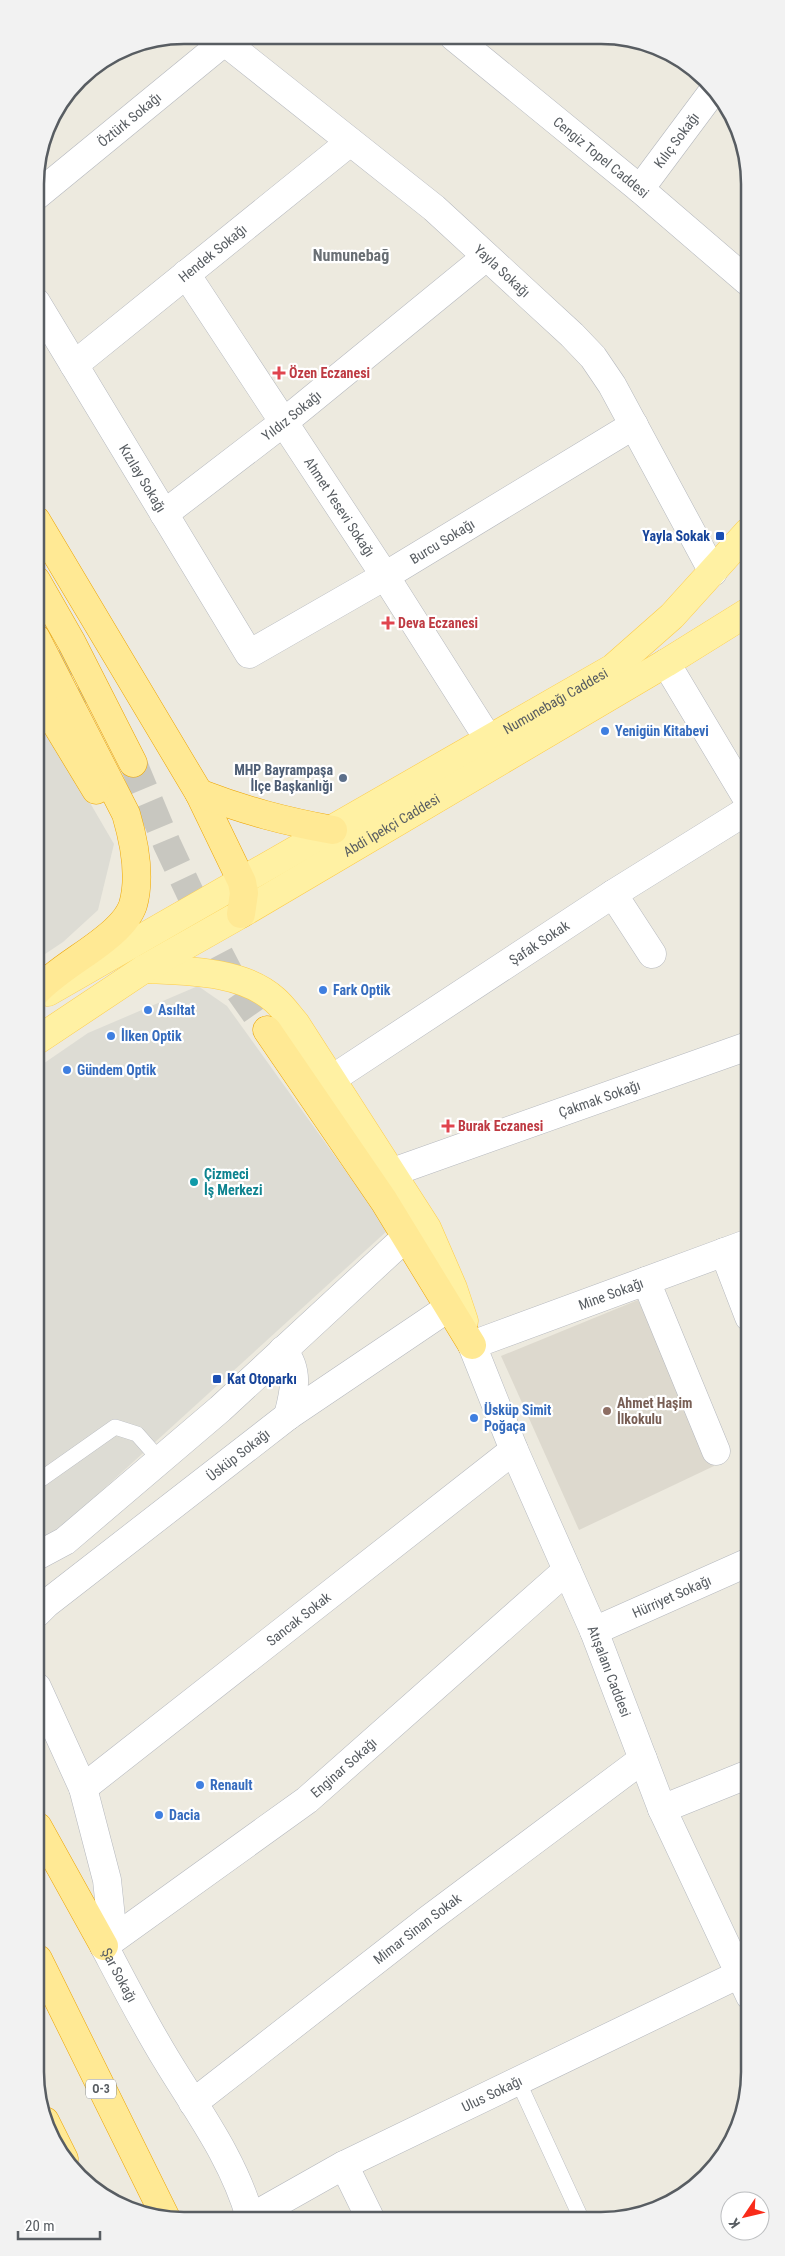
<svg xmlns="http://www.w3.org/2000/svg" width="785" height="2256" viewBox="0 0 785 2256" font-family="'Roboto Condensed',sans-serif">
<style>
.industrial{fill:#dddcd4}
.education{fill:#ddd9ce}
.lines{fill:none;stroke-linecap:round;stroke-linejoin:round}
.trunk-tunnel{stroke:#c8c7c0;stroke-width:28;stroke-dasharray:28 14;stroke-linecap:butt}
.service-casing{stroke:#b5b8be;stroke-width:16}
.minor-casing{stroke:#b5b8be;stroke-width:29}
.tertiary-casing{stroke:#b5b8be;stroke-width:29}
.secondary-casing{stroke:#b6bac0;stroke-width:29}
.primary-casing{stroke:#fecc48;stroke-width:29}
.trunk-casing{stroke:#eda400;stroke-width:29}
.service{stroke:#fff;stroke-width:15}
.minor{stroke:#fff;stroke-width:28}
.tertiary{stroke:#fff;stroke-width:28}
.secondary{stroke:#fff;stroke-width:28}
.primary{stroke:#fff1a3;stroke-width:28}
.trunk{stroke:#ffe994;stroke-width:28}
.health-dot{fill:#e0444e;stroke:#fff;stroke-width:2}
.transit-dot{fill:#1a4fb4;stroke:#fff;stroke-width:2}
.shop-dot{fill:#3f7fe0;stroke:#fff;stroke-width:2}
.service-dot{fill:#5c6f8a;stroke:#fff;stroke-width:2}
.culture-dot{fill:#0f9aa8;stroke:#fff;stroke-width:2}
.education-dot{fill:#8d6e63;stroke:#fff;stroke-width:2}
.labels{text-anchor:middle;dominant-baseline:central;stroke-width:4.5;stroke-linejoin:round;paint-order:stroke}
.shield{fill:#fff;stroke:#8a8e91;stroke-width:1}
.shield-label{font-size:12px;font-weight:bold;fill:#585d62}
.street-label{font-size:14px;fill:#585d62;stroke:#fff}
.health-label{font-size:14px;font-weight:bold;fill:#be3a42;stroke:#fff;text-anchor:start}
.transit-label{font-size:14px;font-weight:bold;fill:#164399;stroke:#fff;text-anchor:end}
.shop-label{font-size:14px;font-weight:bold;fill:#366cbe;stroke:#fff;text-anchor:start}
.service-label{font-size:14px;font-weight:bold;fill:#4e5e75;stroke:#fff;text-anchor:end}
.culture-label{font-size:14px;font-weight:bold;fill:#0d838f;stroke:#fff;text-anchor:start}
.education-label{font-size:14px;font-weight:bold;fill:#785e54;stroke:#fff;text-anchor:start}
.quarter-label{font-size:16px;font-weight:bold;fill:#696f74;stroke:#fff}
.rim{fill:none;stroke:#585d62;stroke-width:2.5}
</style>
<rect width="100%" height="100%" fill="#edeadf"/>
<!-- industrial -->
<g class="industrial">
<polygon points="36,715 51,736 114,844 98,910 63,942 36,960"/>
<polygon points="198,986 227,1006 388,1230 53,1535 37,1535 37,1068 88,1033"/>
</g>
<!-- education -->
<polygon class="education" points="638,1300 714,1466 579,1530 501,1356"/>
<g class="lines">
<!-- trunk-tunnel -->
<g class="trunk-tunnel">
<polyline points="36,615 89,701"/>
<polyline points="133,763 167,844 215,946 236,986 267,1030"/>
</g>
<!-- service casing -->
<g class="service-casing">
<g id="service">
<polyline points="37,1482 115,1427 137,1434 160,1460"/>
<polyline points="518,2081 581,2218"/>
</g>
</g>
<!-- minor casing -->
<g class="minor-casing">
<g id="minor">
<path id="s1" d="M 216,35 L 434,208 L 572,335 L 593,357 L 612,385 L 713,572"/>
<path id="s2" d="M 454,37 L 640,189 L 747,281"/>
<path id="s3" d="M 640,189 L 713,91"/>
<path id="s4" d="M 35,197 L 224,42"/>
<path id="s5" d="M 186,274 L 385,576 L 489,740"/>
<path id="s6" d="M 36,302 L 249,654 L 385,576 L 634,425"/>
<path id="s7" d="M 74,365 L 350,142"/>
<path id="s8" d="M 164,514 L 284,422 L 486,257"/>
<polyline points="666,663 748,800"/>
<polyline points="613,894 652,954"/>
<path id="s9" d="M 332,1079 L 613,894 L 748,810"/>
<path id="s10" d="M 393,1172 L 748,1046"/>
<polyline points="724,1252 749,1317"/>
<polyline points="646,1281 716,1451"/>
<path id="s11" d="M 472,1345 L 749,1243"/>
<path id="s12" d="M 594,1631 L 749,1562"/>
<path id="s13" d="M 83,1788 L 514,1450"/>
<polyline points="662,1809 749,1774"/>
<path id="s14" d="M 104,1946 L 307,1800 L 567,1570"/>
<path id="s15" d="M 193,2103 L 429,1919 L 643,1759"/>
<polyline points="344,2165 370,2218"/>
<path id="s16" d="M 250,2218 L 344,2165 L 750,1969"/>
</g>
</g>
<!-- tertiary casing -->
<g class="tertiary-casing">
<g id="tertiary">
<path d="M 283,1350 C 300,1371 294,1392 288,1416"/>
<polyline points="37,1556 65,1541 220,1409 406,1237"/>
<path id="s17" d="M 37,1613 L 46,1604 L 288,1416 L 448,1308"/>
<path id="s18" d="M 37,1687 L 83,1788 L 107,1880 L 111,1918 L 104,1946 C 124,1984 144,2023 166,2059 C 198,2112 233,2158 250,2217"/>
</g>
</g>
<!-- secondary casing -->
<g class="secondary-casing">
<g id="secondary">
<path id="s19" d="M 472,1345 L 514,1450 L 594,1631 L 662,1809 L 750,1996"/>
</g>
</g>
<!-- primary casing -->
<g class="primary-casing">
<g id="primary">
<path d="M 144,969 C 186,971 242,970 275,1000 C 283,1007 289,1016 296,1024 L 427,1228 L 453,1288 L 464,1321"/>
<path id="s20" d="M 48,992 L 613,668 L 672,616 L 748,532"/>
<path id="s21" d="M 36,1041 L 144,969 L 241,914 L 666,663 L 748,612"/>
</g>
</g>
<!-- trunk casing -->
<g class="trunk-casing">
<g id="trunk">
<polyline points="36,520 199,793 242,882 244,893 241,914"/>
<polyline points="36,580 72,643 133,763"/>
<path d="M 36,638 L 126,814 C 134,841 141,877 133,905 C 129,917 116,930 106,938 C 83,957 57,970 36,992"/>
<polyline points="36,691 96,790"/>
<path d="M 199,793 C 246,811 284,821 333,830"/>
<polyline points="267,1030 384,1201 472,1345"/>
<polyline points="38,1827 104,1946"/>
<polyline points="38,1959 166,2218"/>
<polyline points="45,2121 64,2159"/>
</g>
</g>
<!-- service -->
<use href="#service" class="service"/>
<!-- minor -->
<use href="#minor" class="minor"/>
<!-- tertiary -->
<use href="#tertiary" class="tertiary"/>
<!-- secondary -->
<use href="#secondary" class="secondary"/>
<!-- primary -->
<use href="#primary" class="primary"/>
<!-- trunk -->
<use href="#trunk" class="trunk"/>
</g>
<!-- markers -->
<g class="health-dot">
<path d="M276.5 365.5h5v5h5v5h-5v5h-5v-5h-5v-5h5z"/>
<path d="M385.5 615.5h5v5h5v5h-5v5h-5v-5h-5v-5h5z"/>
<path d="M445.5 1118.5h5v5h5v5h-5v5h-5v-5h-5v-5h5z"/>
</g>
<g class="transit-dot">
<rect x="715" y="531" width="10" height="10" rx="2.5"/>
<rect x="212" y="1374" width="10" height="10" rx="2.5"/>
</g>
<g class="shop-dot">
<circle cx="605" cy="731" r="5"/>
<circle cx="323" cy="990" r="5"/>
<circle cx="148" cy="1010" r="5"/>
<circle cx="111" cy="1036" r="5"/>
<circle cx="67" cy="1070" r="5"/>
<circle cx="474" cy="1418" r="5"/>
<circle cx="200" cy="1785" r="5"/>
<circle cx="159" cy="1815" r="5"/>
</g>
<circle class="service-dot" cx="343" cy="778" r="5"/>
<circle class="culture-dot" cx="194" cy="1182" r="5"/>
<circle class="education-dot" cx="607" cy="1411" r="5"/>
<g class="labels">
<!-- shield labels -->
<rect class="shield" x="86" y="2079.5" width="30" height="19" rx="4"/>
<g class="shield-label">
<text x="101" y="2089">O-3</text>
</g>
<!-- street labels -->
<g class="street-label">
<text stroke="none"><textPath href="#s4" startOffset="122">Öztürk Sokağı</textPath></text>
<text stroke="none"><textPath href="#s3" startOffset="61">Kılıç Sokağı</textPath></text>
<text stroke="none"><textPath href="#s2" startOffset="190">Cengiz Topel Caddesi</textPath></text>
<text stroke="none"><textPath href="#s7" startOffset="178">Hendek Sokağı</textPath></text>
<text stroke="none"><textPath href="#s1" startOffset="371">Yayla Sokağı</textPath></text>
<text stroke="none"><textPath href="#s8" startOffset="161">Yıldız Sokağı</textPath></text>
<text stroke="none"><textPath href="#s6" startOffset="206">Kızılay Sokağı</textPath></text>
<text stroke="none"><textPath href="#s5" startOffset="279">Ahmet Yesevi Sokağı</textPath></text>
<text stroke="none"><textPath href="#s6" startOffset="635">Burcu Sokağı</textPath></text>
<text stroke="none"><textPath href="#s20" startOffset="585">Numunebağı Caddesi</textPath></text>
<text stroke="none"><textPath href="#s21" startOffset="416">Abdi İpekçi Caddesi</textPath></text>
<text stroke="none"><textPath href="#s9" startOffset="248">Şafak Sokak</textPath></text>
<text stroke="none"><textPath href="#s10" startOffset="219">Çakmak Sokağı</textPath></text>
<text stroke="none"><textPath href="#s11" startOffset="148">Mine Sokağı</textPath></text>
<text stroke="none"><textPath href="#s17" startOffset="256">Üsküp Sokağı</textPath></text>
<text stroke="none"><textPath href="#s12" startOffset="85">Hürriyet Sokağı</textPath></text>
<text stroke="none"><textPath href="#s13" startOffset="274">Sancak Sokak</textPath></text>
<text stroke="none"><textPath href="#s19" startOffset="354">Atışalanı Caddesi</textPath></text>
<text stroke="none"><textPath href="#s14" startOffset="299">Enginar Sokağı</textPath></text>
<text stroke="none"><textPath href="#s15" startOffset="284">Mimar Sinan Sokak</textPath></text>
<text stroke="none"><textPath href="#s18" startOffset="306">Şar Sokağı</textPath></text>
<text stroke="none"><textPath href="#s16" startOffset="272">Ulus Sokağı</textPath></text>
</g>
<!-- health labels -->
<g class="health-label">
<text x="289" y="373">Özen Eczanesi</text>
<text x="398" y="623">Deva Eczanesi</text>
<text x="458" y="1126">Burak Eczanesi</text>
</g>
<!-- transit labels -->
<g class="transit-label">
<text x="710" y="536">Yayla Sokak</text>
<text x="227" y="1379" text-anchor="start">Kat Otoparkı</text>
</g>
<!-- shop labels -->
<g class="shop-label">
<text x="615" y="731">Yenigün Kitabevi</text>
<text x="333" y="990">Fark Optik</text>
<text x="158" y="1010">Asıltat</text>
<text x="121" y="1036">İlken Optik</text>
<text x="77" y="1070">Gündem Optik</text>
<text x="484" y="1410">Üsküp Simit<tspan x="484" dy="16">Poğaça</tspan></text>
<text x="210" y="1785">Renault</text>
<text x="169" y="1815">Dacia</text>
</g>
<!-- service labels -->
<g class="service-label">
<text x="333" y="770">MHP Bayrampaşa<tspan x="333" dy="16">İlçe Başkanlığı</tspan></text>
</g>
<!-- culture labels -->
<g class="culture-label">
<text x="204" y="1174">Çizmeci<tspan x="204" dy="16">İş Merkezi</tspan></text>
</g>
<!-- education labels -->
<g class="education-label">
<text x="617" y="1403">Ahmet Haşim<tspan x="617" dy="16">İlkokulu</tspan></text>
</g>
<!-- quarter labels -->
<g class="quarter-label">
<text x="351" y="255">Numunebağ</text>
</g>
</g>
<!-- crop -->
<path d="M0 0H785V2256H0ZM184 44H601A140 140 0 0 1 741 184V2072A140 140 0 0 1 601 2212H184A140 140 0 0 1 44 2072V184A140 140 0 0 1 184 44Z" fill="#f2f2f2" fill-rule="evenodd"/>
<path class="rim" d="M184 44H601A140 140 0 0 1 741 184V2072A140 140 0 0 1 601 2212H184A140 140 0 0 1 44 2072V184A140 140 0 0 1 184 44Z"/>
<!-- north arrow -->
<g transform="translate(745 2216) rotate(235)"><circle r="24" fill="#ffffff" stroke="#bcbec0"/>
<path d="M0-4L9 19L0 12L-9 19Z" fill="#f92c1a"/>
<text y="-8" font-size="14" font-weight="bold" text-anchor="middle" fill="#585d62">K</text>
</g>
<!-- scale -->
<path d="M18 2231v8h82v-8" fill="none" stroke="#585d62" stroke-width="2.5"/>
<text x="25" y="2231" font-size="15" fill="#585d62" stroke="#ffffff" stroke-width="4" paint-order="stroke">20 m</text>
</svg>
